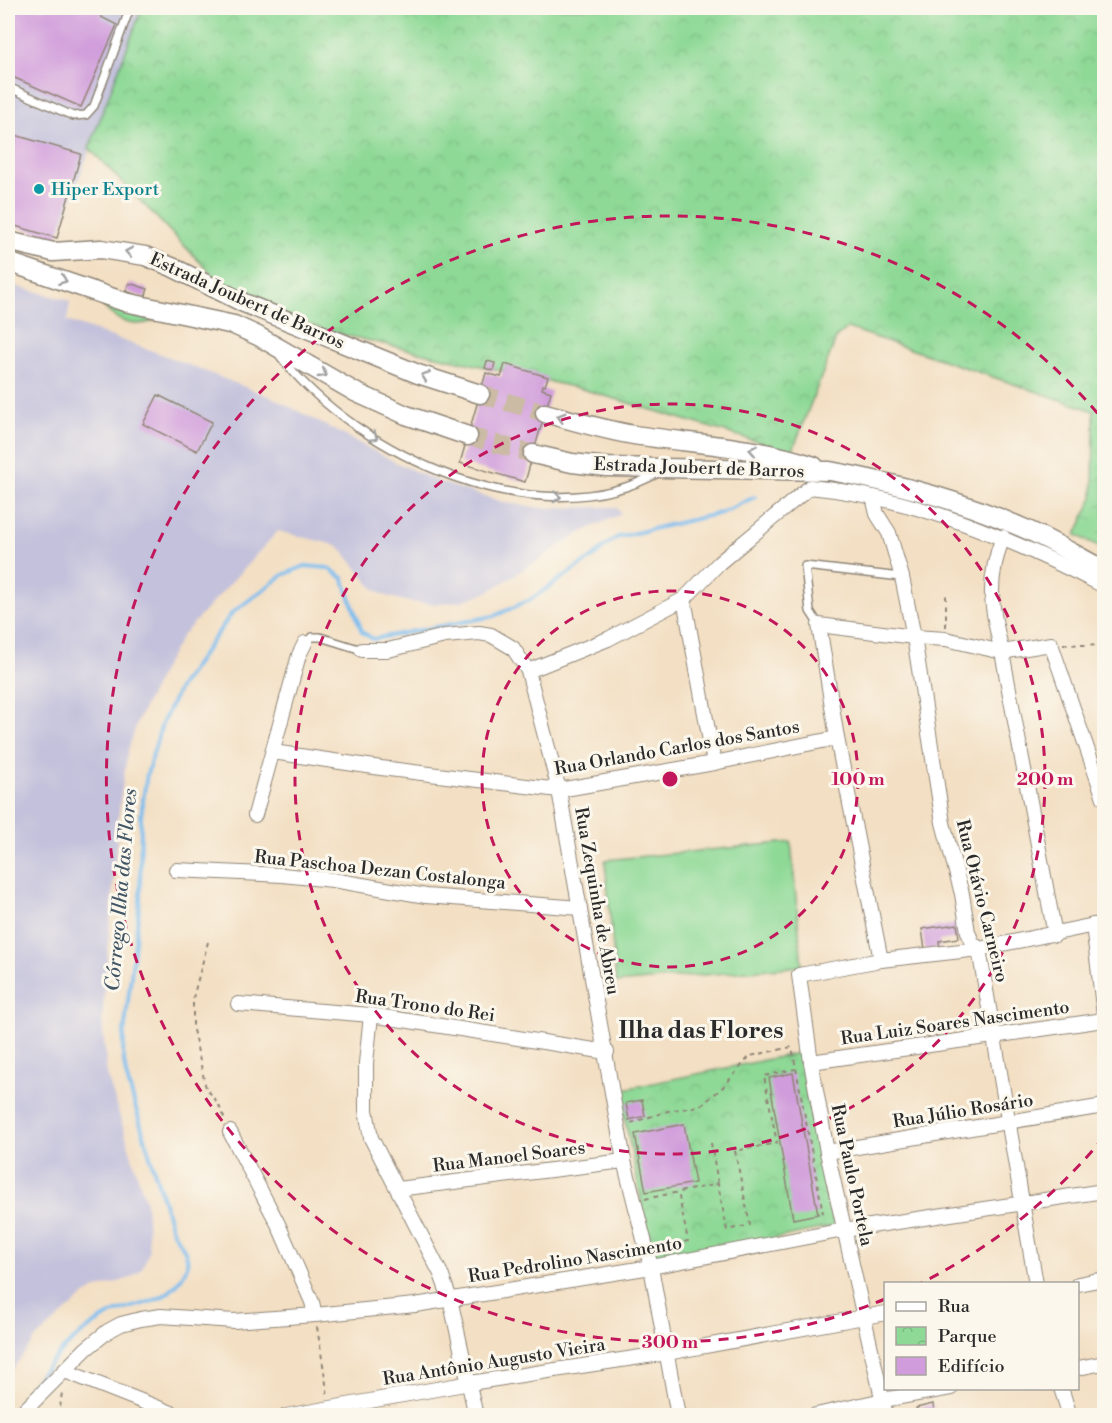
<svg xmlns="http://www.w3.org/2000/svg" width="1112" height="1423" viewBox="0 0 1112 1423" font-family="'Libre Bodoni',serif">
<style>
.industrial{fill:#c3c1db}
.grass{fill:#8ed996;stroke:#5c8260;stroke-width:1.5}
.park{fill:url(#park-crowns);stroke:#5c8260;stroke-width:1.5}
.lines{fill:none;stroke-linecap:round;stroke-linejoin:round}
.stream{stroke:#78bbee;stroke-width:4}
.building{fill:#d09cdb}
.secondary-tunnel{stroke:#cbbba5;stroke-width:18;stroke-dasharray:18 9;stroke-linecap:butt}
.service-casing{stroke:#8f8577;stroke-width:10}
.minor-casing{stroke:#8f8577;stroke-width:16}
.secondary-casing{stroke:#8f8577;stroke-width:21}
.path{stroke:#8f8577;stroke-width:2;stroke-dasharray:4.5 4.5;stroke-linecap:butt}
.service{stroke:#fff;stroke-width:7}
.minor{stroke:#fff;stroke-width:14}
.secondary{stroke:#fff;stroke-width:18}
.oneway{stroke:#a0a0a0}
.ring{fill:none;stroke:#c2185b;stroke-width:3;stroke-dasharray:10 8}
.culture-dot{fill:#0f9aa8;stroke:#fbf7ec;stroke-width:2}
.labels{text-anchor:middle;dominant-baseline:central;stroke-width:6;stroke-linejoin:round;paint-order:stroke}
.culture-label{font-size:18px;fill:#0d838f;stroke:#fbf7ec;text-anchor:start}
.street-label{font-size:18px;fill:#2b2b2b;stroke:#fbf7ec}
.water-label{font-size:20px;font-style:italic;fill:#425666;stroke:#fbf7ec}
.district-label{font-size:24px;font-weight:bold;fill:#2b2b2b;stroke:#fbf7ec}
.centre{fill:#c2185b;stroke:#fbf7ec;stroke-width:3}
.ring-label{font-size:18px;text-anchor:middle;font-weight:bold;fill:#c2185b;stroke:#fbf7ec;stroke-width:6;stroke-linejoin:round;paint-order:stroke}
</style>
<defs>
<pattern id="park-crowns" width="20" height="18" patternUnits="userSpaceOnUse" patternTransform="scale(1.5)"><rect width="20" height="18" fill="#8ed996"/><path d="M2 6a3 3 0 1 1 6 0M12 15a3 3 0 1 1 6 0" fill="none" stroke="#7bba81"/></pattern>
</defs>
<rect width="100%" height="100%" fill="#fbf7ec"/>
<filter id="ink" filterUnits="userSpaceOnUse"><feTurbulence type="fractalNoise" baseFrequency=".0167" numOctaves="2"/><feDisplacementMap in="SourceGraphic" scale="12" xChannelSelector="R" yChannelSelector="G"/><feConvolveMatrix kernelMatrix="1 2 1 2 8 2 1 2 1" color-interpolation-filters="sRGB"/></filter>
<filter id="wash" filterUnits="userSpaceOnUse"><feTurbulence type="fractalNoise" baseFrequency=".008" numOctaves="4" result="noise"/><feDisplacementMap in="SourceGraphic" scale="24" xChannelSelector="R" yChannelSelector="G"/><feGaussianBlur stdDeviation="1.35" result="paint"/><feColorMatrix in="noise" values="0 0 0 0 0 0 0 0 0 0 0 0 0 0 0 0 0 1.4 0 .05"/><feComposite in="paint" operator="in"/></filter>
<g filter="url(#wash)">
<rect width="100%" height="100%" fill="#f3dfc3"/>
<!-- industrial -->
<g class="industrial">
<polygon points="8,8 142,8 57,238 8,224"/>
<polygon points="8,284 70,301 67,321 161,354 273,398 397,463 439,482 506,503 541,508 616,507 621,514 582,532 488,592 462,601 435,604 409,602 383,595 373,588 339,546 278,531 182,636 165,665 138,720 128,750 120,800 102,1021 107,1074 146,1203 149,1250 147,1257 141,1270 131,1278 96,1289 84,1296 36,1338 8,1375"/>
</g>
<!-- grass -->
<g class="grass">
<path d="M 104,307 L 154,321 C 134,328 118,323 104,307 Z"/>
<polygon points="791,842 802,966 616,983 605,860"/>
</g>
<!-- park -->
<g class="park">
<polygon points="142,8 1104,8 1104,549 1076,535 1093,497 1094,411 848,328 837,336 792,452 582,389 331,332 235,298 89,148"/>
<polygon points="799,1053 834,1226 654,1264 619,1090"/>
</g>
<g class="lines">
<!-- stream -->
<path class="stream" d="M 9,1416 C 19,1405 27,1391 37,1379 C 54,1357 77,1335 101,1320 C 131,1300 167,1310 185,1271 C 193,1254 179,1244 172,1230 L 126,1075 L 123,1054 L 124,1034 L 140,900 L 141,816 L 144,793 L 147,774 L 162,724 L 179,688 L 232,613 L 283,575 L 305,566 L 328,568 L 343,578 L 362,632 L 373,639 L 494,616 L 530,600 L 582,564 C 597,557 604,544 618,537 L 721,513 L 755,497"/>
</g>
<g id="blocks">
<!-- building -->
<g class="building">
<polygon points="8,8 105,8 101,17 117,25 81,107 8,75"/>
<polygon points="8,133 81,154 57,238 8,224"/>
<polygon points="129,283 148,289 145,298 126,291"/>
<polygon points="487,361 495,363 493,371 485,368"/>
<polygon points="505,364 548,377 545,386 543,385 542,389 551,392 525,482 460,463 486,373 501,377"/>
<polygon points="158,395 212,422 197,451 143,424"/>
<polygon points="957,924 959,938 939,941 940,948 925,950 922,929"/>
<polygon points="793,1073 818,1214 793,1219 769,1078"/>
<polygon points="642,1100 645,1116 629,1120 626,1103"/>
<polygon points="684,1124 695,1183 646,1192 635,1134"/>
<polygon points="933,1404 935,1416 918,1416 916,1408"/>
</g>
</g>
</g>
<g filter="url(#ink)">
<use href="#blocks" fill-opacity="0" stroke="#8f8577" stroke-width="1.5"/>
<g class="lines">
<!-- secondary-tunnel -->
<g class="secondary-tunnel">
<polyline points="480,394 545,413"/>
<polyline points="468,436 533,454"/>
</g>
<!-- service casing -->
<g class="service-casing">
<g id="service">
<polyline points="8,87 73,116 86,115 94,106 130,8"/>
<path d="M 280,356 C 358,456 540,540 660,472"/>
<polyline points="819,625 810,611 805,566 901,577"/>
<polyline points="305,643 312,637 320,637 362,650"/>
</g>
</g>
<!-- minor casing -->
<g class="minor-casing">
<g id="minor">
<polyline points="873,497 877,514 889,533 902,577 914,637 943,823 962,894 968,932 972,942 979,949 1036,1284"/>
<path d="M 1003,537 C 986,581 991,608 1002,652 L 1055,935"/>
<polyline points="684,599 714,763"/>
<polyline points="362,650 388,650 445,636 479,633 491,635 513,648 528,671 559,790 624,1161 651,1267 678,1416"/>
<path d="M 528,671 L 608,639 L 684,599 L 719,563 L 810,487 C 915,497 1012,539 1104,586"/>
<polyline points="273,752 381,768 559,790 714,763 837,738"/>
<polyline points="255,815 299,655 305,643"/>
<polyline points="176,870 282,875 333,880 426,896 580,908"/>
<polyline points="1093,925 1104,1015"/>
<polyline points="881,960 837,738 819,625 914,637 946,639 1002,652 1051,644 1104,798"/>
<polyline points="238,1004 371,1015 607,1052"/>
<polyline points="371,1015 366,1063 366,1110 371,1138 441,1274 450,1299 476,1416"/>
<polyline points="811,1062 1104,1020"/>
<polyline points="230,1132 278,1224 312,1302 315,1315"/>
<polyline points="827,1152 1104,1106"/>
<polyline points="398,1189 624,1161"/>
<polyline points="1078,1284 1104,1279"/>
<polyline points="1078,1368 1104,1363"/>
<polyline points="65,1371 174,1414 183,1416"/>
<polyline points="1061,1388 1070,1416"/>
<polyline points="19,1416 86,1349 108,1331 121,1324 141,1319 161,1316 234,1321 315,1315 415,1305 651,1267 844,1230 1104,1191"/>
<polyline points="286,1416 470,1383 667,1353 886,1313"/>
<polyline points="812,1416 883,1400 951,1388"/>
<polyline points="886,1416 827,1152 811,1062 799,975 881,960 979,949 1104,923"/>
</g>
</g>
<!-- secondary casing -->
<g class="secondary-casing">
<g id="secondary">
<polyline points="8,241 53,252 101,249 145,256 172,267 244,303 418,374 480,394"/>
<polyline points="8,262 125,302 234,325 258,336 355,392 406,415 468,436"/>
<path d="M 545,413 C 574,421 604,430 634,435 C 695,444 755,446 814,466"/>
<path d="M 533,454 L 572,463 L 607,467 L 830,471 C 896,483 961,500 1023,528 C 1051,540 1077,556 1104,570"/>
</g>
</g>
<!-- path -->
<g class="path">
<polyline points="946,627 946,591"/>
<polyline points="1063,644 1104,646"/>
<polyline points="208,942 193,998 193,1030 206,1088 218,1103 225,1120"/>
<polyline points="631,1123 671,1110 690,1108 703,1104 723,1087 750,1056 792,1047 823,1213"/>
<polyline points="711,1143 718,1184"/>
<polyline points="645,1199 718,1184 727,1230 750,1225 735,1151 777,1143 764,1076 795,1069"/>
<polyline points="658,1248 688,1241 678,1192"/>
<polyline points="317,1327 328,1396"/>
<polyline points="59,1416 62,1392"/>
</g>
<!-- service -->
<use href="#service" class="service"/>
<!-- minor -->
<use href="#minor" class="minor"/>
<!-- secondary -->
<use href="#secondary" class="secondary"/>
</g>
<!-- one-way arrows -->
<defs><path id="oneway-chevron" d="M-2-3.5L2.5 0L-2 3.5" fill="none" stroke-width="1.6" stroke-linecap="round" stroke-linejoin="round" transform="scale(1.5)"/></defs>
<g class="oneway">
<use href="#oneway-chevron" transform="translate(129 252) rotate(-169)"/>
<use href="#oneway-chevron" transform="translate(63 280) rotate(21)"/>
<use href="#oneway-chevron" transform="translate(323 374) rotate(31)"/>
<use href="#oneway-chevron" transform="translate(425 376) rotate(-160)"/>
<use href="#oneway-chevron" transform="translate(561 417) rotate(-164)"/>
<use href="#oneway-chevron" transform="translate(374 437) rotate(31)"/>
<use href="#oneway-chevron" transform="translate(753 450) rotate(-170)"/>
<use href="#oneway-chevron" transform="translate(557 497) rotate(3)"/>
</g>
</g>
<!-- distance rings -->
<g class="ring">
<circle cx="670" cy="779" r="188"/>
<circle cx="670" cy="779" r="375"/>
<path d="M1104 1137A563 563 0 0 1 921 1283M885 1299A563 563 0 1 1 1104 421"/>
</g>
<!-- markers -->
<circle class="culture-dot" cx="39" cy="189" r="6"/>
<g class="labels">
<!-- culture labels -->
<g class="culture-label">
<text x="51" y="189">Hiper Export</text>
</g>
<!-- street labels -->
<g class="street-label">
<text transform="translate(247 301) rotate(24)">Estrada Joubert de Barros</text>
<text transform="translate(699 468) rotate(2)">Estrada Joubert de Barros</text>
<text transform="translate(677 748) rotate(-10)">Rua Orlando Carlos dos Santos</text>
<text transform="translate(380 870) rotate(6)">Rua Paschoa Dezan Costalonga</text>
<text transform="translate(597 901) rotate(80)">Rua Zequinha de Abreu</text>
<text transform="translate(982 901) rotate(76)">Rua Otávio Carneiro</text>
<text transform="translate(425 1006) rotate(8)">Rua Trono do Rei</text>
<text transform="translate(955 1023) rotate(-8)">Rua Luiz Soares Nascimento</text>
<text transform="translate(963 1111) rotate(-9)">Rua Júlio Rosário</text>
<text transform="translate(509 1157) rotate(-7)">Rua Manoel Soares</text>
<text transform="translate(852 1175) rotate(78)">Rua Paulo Portela</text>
<text transform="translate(575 1260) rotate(-9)">Rua Pedrolino Nascimento</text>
<text transform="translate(494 1362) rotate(-9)">Rua Antônio Augusto Vieira</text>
</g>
<!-- water labels -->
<g class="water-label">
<text transform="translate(122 890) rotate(-85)">Córrego Ilha das Flores</text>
</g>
<!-- district labels -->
<g class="district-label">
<text x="701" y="1031">Ilha das Flores</text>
</g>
</g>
<circle cx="670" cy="779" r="9" class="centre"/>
<g class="ring-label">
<text x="858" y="785">100 m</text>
<text x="1045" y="785">200 m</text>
<text x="670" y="1348">300 m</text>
</g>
<!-- margin -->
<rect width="1112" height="1423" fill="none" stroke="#fbf7ec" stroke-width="30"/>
<!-- legend -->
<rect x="884" y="1282" width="195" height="108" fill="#fbf7ec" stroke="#a8a59f" stroke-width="1.5"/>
<rect x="896" y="1302" width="30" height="9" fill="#ffffff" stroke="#a8a59f" stroke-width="1.5"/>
<text x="938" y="1312" font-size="18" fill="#2b2b2b">Rua</text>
<rect x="896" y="1327" width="30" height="18" fill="url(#park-crowns)" stroke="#a8a59f" stroke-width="1.5"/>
<text x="938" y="1342" font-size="18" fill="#2b2b2b">Parque</text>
<rect x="896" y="1357" width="30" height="18" fill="#d09cdb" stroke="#a8a59f" stroke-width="1.5"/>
<text x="938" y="1372" font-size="18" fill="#2b2b2b">Edifício</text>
</svg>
